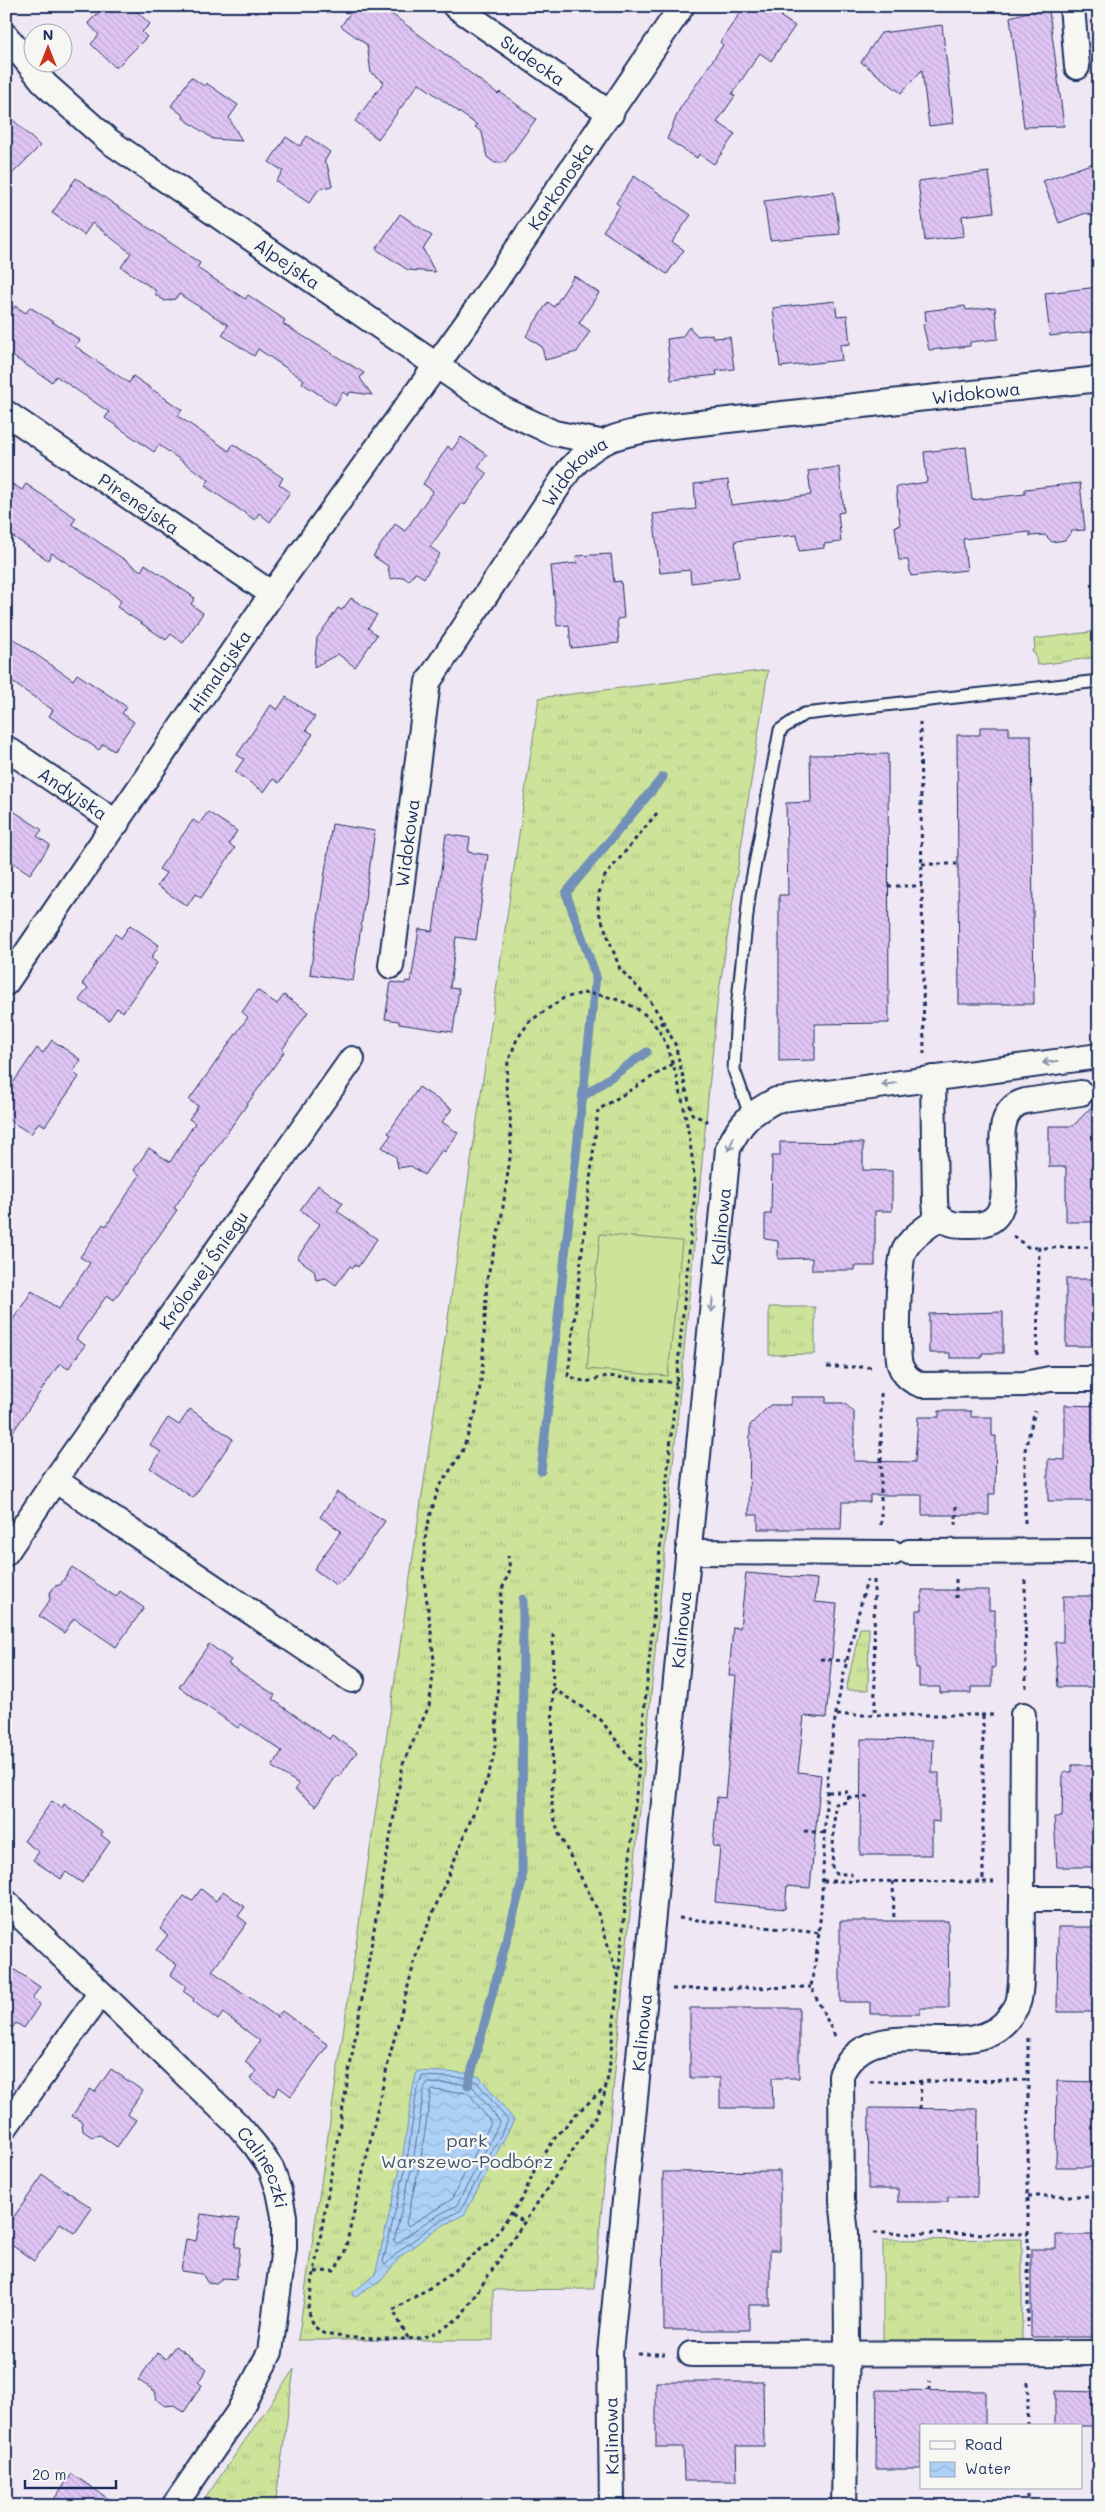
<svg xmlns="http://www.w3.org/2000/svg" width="1105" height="2512" viewBox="0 0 1105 2512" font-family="Mali,sans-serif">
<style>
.grass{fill:url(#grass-tufts);stroke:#74897c}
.pitch{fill:#cce399;stroke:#74897c}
.water{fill:url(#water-waves);stroke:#7390b9}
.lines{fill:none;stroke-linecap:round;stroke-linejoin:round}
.shore{stroke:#55709b;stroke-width:1}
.stream{stroke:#7390b9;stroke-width:9}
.building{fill:url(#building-back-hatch);stroke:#1b2f5e}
.lane-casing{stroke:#1b2f5e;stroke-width:15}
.street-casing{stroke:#1b2f5e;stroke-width:28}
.path{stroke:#1b2f5e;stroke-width:3;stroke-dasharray:4 4;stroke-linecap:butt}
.lane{stroke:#f6f6f2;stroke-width:11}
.street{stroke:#f6f6f2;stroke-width:24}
.oneway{stroke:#8892a8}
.labels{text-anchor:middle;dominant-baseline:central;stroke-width:5;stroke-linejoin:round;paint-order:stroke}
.street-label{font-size:18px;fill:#1b2f5e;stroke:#f6f6f2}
.park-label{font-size:18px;fill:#3e536a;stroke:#f6f6f2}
</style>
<defs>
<pattern id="grass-tufts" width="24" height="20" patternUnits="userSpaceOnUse" patternTransform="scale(1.25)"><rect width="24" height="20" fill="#cce399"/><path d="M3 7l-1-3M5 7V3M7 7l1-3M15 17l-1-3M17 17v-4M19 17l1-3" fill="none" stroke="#afc386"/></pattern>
<pattern id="water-waves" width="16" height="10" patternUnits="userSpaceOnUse" patternTransform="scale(1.25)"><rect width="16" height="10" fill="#add1f6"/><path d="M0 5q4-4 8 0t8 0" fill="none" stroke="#94b4d5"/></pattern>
<pattern id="building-back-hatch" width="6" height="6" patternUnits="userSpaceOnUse" patternTransform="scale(1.25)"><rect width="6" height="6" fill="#e0c5f4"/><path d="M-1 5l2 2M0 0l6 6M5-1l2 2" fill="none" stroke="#c0aad4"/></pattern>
</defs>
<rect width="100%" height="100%" fill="#efe7f3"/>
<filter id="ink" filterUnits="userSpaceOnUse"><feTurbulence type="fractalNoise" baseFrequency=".02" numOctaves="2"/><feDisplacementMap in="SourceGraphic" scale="10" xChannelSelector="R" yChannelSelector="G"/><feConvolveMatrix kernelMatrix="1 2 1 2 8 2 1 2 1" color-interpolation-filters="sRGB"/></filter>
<g filter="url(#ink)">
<!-- grass -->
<g class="grass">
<polygon points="1099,631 1099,657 1037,665 1035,653 1033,653 1032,650 1035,649 1034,639"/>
<polygon points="768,670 717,1005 594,2289 493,2290 493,2340 298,2340 539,698"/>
<polygon points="769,1307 815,1307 815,1354 769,1355"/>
<polygon points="860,1628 869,1628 868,1690 846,1690"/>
<polygon points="1022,2239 1022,2343 883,2343 883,2240"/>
<polygon points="294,2369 275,2506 200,2506"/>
</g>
<!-- pitch -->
<polygon class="pitch" points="600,1234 682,1241 668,1376 587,1369"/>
<!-- water -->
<polygon class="water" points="417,2071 467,2073 480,2077 514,2120 465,2214 436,2229 401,2256 380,2282 354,2297 352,2293 375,2275 402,2160 413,2088"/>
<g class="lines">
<!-- shore -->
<g class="shore">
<polygon points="423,2076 466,2078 477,2082 508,2121 461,2210 433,2225 398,2252 385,2265 383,2262 407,2161 417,2089"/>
<polygon points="428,2083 465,2084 473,2087 500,2122 457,2205 429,2220 396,2244 394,2241 413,2162 424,2090"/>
<polygon points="433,2090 469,2093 491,2123 451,2200 408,2226 406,2223 420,2163 431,2092"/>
</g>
<!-- stream -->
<g class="stream">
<polyline points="582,1097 647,1052"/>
<polyline points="541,1471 596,976 566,893 663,777"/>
<polyline points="468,2085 522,1882 523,1599"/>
</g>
</g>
<!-- building -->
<g class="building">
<polygon points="105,6 131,6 150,24 142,32 147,37 116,68 91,44 99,35 88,23"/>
<polygon points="355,6 381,6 498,94 500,92 536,119 505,162 495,163 487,157 482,132 475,127 477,125 419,83 378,139 355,121 384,82 371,73 367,45 341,26"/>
<polygon points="745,6 789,6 781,17 795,26 771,61 760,53 732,94 735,96 717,122 735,134 714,164 699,154 697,158 667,139 679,110 723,45 720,42"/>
<polygon points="1034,10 1038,13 1049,11 1064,126 1024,127 1010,17"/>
<polygon points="942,25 954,123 929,126 922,70 901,93 861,62 881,33"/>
<polygon points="191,77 204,86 206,83 238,105 229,118 242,141 213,139 183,118 184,116 171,106"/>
<polygon points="6,113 40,146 6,180"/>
<polygon points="307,136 330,152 324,162 327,164 332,186 319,189 309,203 276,181 283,171 269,162 286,137 300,146"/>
<polygon points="1099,161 1099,219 1086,213 1059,223 1043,181"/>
<polygon points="989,172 994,212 962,216 964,236 925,241 918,181"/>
<polygon points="634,176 691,215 672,242 684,250 667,274 603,231 620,206 616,203"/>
<polygon points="76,178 200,263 197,268 245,299 248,295 285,320 283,324 364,373 360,378 372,395 350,392 348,396 343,392 335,405 302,383 304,380 258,349 254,356 222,335 228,325 179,294 175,299 165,301 156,295 155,290 121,267 131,253 92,223 84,235 52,213"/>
<polygon points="834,192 840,234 770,240 764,201"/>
<polygon points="400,214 432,236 423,249 435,272 408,270 376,249"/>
<polygon points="574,276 599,293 579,323 590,331 577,352 545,360 542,347 526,336 548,302 554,307"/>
<polygon points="1099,287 1099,331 1050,336 1045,293"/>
<polygon points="835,301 837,316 847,315 850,344 840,345 842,360 780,367 773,308"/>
<polygon points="15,306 26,313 30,307 80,340 75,346 129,383 133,376 182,410 178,416 229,451 233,444 283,478 279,484 290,492 270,522 259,513 255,520 205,486 209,480 159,445 154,452 105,418 109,412 56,376 52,382 6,352 6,318"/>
<polygon points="965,306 966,310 995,307 998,339 970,342 970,346 929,350 923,325 926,322 925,311"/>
<polygon points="689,327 698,336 712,334 713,338 730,337 734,369 716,371 717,375 671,380 667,339 682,337"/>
<polygon points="461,437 487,455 478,467 487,474 465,505 462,503 430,547 440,554 424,578 415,572 409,581 403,577 390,579 388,566 373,556 395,524 405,531 433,491 423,484 448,446 452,450"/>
<polygon points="966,447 972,500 1025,494 1025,489 1080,483 1085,530 1072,531 1065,540 1052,542 1045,535 1030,536 1030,532 963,539 967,570 911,576 908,560 899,560 895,526 900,525 896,487 927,482 924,452"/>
<polygon points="839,467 844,512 838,513 841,542 824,544 824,548 799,551 797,535 735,541 739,577 691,583 690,570 660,573 653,514 696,509 694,484 728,480 731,505 811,495 808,471"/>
<polygon points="6,480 22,490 26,484 76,518 72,524 141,571 145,564 195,598 191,604 203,613 183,643 171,634 166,640 117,607 121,601 109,591 52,553 48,560 6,532"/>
<polygon points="611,554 614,582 621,581 624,618 617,619 619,643 571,648 569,625 557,626 551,566 577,563 576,556"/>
<polygon points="351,598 377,615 368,628 377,635 355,667 338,654 314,667 317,638 338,608 342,610"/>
<polygon points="6,634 73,680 77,674 127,707 122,713 134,722 114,751 103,744 99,750 49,716 53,710 6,678"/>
<polygon points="286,697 315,717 306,730 313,734 279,783 273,779 264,792 235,772 244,759 237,755 271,705 277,710"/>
<polygon points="980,727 1009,727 1009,735 1031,735 1034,1004 959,1004 957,735 980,735"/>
<polygon points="888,754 889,1023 815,1024 815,1060 779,1061 779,895 788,895 786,803 811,802 810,755"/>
<polygon points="6,806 42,830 37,836 50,845 30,874 6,858"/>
<polygon points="208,812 237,831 229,844 235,848 201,898 195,894 187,906 157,886 166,873 159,869 193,820 199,824"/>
<polygon points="332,824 375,831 353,981 310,974"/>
<polygon points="446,834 470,838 468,852 488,855 476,940 456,937 450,988 459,989 453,1032 399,1024 399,1021 385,1019 391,982 405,984 406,981 411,982 419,929 433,931"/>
<polygon points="130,925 159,945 151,958 157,963 123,1012 117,1008 109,1020 79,1000 88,988 82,984 115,934 121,938"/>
<polygon points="257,990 277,1004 284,995 308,1012 282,1050 284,1052 174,1208 177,1210 114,1300 107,1295 76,1339 85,1345 68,1369 60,1363 6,1442 6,1330 32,1291 59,1309 90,1263 80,1257 103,1224 106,1226 140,1175 134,1170 149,1148 170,1162 195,1123 189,1119 198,1106 189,1100 248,1017 242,1012"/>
<polygon points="52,1040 81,1060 73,1072 79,1077 45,1126 39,1122 31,1134 6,1118 6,1093 37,1048 43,1053"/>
<polygon points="419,1087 452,1109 442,1122 458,1133 445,1152 442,1150 424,1175 411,1166 398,1168 396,1157 382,1147 391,1135 388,1133"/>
<polygon points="1099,1099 1099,1222 1066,1222 1066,1167 1049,1167 1049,1126 1073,1126"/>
<polygon points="780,1142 863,1143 863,1170 892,1171 892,1211 875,1211 875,1266 854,1266 854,1270 812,1270 812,1258 778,1259 778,1241 765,1239 765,1214 771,1214 772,1156 780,1156"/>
<polygon points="318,1185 343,1203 337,1211 377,1239 358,1267 355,1265 353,1268 350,1266 336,1285 326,1278 316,1280 314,1270 297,1258 320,1224 300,1210"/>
<rect x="1066" y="1279" width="33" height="67"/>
<polygon points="1003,1312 1003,1353 982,1353 982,1358 950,1358 950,1353 929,1353 929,1314"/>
<polygon points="791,1397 826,1397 826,1403 844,1403 854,1412 854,1461 915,1462 918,1417 939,1417 939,1411 971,1411 971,1417 992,1417 992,1436 996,1436 995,1494 989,1494 989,1515 922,1515 922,1495 870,1495 870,1502 842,1502 841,1529 758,1529 758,1515 749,1515 750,1425 770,1405 791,1405"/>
<polygon points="1065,1405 1099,1406 1099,1501 1048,1501 1048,1459 1065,1460"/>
<polygon points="190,1409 233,1439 193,1498 150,1468 161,1452 150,1445 168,1418 179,1425"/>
<polygon points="337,1492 385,1521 346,1578 336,1585 314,1569 341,1531 320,1517"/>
<polygon points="72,1567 116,1597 120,1591 144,1608 116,1647 74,1618 64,1633 39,1616 50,1600 49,1594 55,1586 60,1585"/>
<polygon points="746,1573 817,1579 815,1602 837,1604 826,1718 804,1716 798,1772 821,1775 810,1888 787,1886 785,1909 715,1902 720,1847 713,1846 717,1797 725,1798 733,1710 736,1676 729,1676 733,1627 740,1628"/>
<polygon points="922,1590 989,1590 989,1610 995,1610 995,1668 992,1668 992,1687 971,1687 971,1693 940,1693 940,1687 919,1687 919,1668 916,1668 916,1610 922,1610"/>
<polygon points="1063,1596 1099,1596 1099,1687 1058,1687 1055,1642 1063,1642"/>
<polygon points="209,1644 231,1660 228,1664 275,1695 272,1699 329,1739 332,1735 357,1752 339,1777 337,1775 316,1806 295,1790 299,1784 272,1767 282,1751 241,1724 238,1728 179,1687"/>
<polygon points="861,1739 933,1740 932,1773 939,1773 939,1822 932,1821 932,1855 860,1855"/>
<polygon points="1072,1765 1099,1765 1099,1867 1057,1867 1054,1817 1062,1817 1063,1772 1072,1772"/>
<polygon points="52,1801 62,1808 64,1804 84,1818 103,1832 101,1835 110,1842 82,1883 66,1872 61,1879 33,1860 39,1852 24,1841"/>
<polygon points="201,1889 216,1901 223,1891 245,1907 238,1916 247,1923 212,1971 277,2017 282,2011 328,2045 291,2096 279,2087 274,2096 250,2079 256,2071 245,2062 260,2041 223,2013 218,2020 193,2001 194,1999 183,1991 186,1986 171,1975 177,1965 156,1950 168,1935 160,1929 184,1896 192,1901"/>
<polygon points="840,1921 948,1921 949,2008 920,2008 920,2014 870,2014 870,2002 840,2002"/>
<polygon points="1058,1927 1099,1927 1099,2012 1057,2012"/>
<polygon points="6,1964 40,1987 32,1999 40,2004 24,2028 16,2023 6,2037"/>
<polygon points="690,2008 799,2008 799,2078 772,2078 773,2108 720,2108 720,2078 690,2078"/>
<polygon points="111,2069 143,2091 127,2114 136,2120 117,2147 100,2135 92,2137 83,2131 82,2122 72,2116 90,2089 95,2092"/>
<polygon points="1057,2081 1099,2082 1099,2167 1056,2167"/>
<polygon points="869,2108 978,2109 977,2197 948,2197 948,2202 898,2202 898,2189 868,2189"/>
<polygon points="780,2171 780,2250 770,2250 770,2305 749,2305 749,2330 664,2330 663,2172"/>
<polygon points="43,2175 92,2208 75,2233 60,2223 34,2261 6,2241 6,2228"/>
<polygon points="201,2214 239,2219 235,2247 240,2247 236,2279 223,2278 216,2283 207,2282 202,2274 181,2271 186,2239 196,2241"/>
<polygon points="1056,2235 1099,2235 1099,2337 1031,2337 1031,2249 1056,2249"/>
<polygon points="175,2346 207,2369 198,2382 202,2385 184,2412 174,2405 165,2406 157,2400 155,2391 138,2380 157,2353 166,2359"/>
<polygon points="656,2382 763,2382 764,2446 736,2446 737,2481 684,2481 683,2447 656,2447"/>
<polygon points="877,2390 985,2391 985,2426 921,2426 921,2469 876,2469"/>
<polygon points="1055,2391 1099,2392 1099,2426 1055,2426"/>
<polygon points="72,2474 119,2506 49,2506"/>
</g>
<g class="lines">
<!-- lane casing -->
<g class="lane-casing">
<polyline id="lane" points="750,1115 734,1070 737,1009 749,896 780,730 804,714 1099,681"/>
</g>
<!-- street casing -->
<g class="street-casing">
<g id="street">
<path id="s1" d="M 455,6 L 611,114"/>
<polyline points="1072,6 1077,67"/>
<path id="s2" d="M 6,36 L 46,85 L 109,141 L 474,391 L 504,410 L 554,433 L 600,442"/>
<path id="s3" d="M 6,413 L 272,594"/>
<path id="s4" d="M 6,748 L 117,823"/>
<path id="s5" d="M 391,966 L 428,682 L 569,470 C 599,437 621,434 664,427 L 1099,379"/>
<path id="s6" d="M 6,983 L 272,594 L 474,313 L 682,6"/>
<path d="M 933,1078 L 935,1201 L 936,1212 L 940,1217 C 928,1227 911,1236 904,1251 C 898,1262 896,1353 900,1365 C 904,1376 912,1382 922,1385 L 1024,1384 L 1050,1379 L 1099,1379"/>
<path d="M 940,1217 C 949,1226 961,1225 972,1225 C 1039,1225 971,1115 1025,1101 L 1081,1093"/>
<polyline points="55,1480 352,1680"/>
<polyline points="688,1552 893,1553"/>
<polyline points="909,1552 1099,1551"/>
<path id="s7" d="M 6,1553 L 55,1480 L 352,1059"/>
<polyline points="1023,1715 1022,1899 1099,1899"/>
<path id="s8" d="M 6,1902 L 237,2124 L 255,2145 L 271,2168 L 279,2191 L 284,2216 L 284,2248 L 270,2352 L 238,2413 L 174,2506"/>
<polyline points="6,2126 100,1994"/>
<polyline points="691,2354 1099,2353"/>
<path id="s9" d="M 612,2506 L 610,2353 L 728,1149 C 741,1121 750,1114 776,1100 L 1099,1056"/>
<path d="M 844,2506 L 847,2338 L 846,2233 L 842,2201 L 841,2075 C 873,2004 972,2071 1010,2016 C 1014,2011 1018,2005 1019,1999 C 1024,1971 1021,1928 1022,1899"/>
</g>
</g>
<!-- path -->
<g class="path">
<polyline points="920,722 924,1054"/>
<polyline points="657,813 605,876 599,893 598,910 620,969 649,999 663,1021 657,1028"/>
<polyline points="922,864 957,864"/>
<polyline points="888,886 922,886"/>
<path d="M 583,993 C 610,995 641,1004 657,1028 C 678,1056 694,1154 695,1191 L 609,2072 L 604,2096 L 596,2116 L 461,2316 C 449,2325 438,2333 424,2337 C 411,2341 335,2339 323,2333 C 313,2328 310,2317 308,2307 L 403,1764 L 429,1706 L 432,1685 L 434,1661 L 431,1631 L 423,1573 L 426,1531 L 438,1489 L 462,1452 L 476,1411 L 482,1374 L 487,1279 L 501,1221 L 511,1151 L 510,1112 L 506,1086 L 508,1062 L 517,1039 L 530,1021 L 564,998 Z"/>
<polyline points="663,1021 675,1044 692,1114 711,1123"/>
<polyline points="673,1064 598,1110 568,1376 586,1382 607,1376 677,1383"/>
<polyline points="1013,1236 1028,1247 1039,1248"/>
<polyline points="1037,1355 1039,1248 1099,1247"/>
<polyline points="827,1367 874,1367"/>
<polyline points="956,1506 956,1525"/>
<polyline points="1025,1523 1025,1450 1035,1411"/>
<polyline points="881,1525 881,1392 884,1392"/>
<polyline points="956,1579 956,1598"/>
<polyline points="874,1580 875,1715"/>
<polyline points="1025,1580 1026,1688"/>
<polyline points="553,1634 552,1809 558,1832 596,1907 618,1977"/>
<polyline points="820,1659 846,1661"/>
<polyline points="553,1688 601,1720 639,1771"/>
<polyline points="837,1715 996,1715"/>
<polyline points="983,1715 983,1882"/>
<polyline points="828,1792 848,1792 848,1802 835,1804 832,1869 836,1874 851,1874 851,1881"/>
<polyline points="848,1797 868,1797"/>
<polyline points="804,1831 826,1833"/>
<polyline points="823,1881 994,1882"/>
<polyline points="893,1881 894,1921"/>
<polyline points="679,1918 820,1933"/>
<polyline points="672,1989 811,1987"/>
<path d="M 835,2036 L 811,1987 L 812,1980 C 827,1903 821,1824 831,1747 C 838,1690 853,1635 867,1580"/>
<polyline points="1028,2038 1028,2327"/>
<polyline points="870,2082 1028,2080"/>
<polyline points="920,2109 921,2081"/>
<polyline points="1028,2196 1091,2196 1099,2202"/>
<polyline points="512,2214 524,2222"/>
<polyline points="874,2233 1028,2234"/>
<polyline points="315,2272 334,2271 344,2255 390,2055 417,1952 487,1780 493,1759 496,1739 500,1609 502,1589 510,1570 508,1556"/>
<polyline points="408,2338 393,2310 441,2281 491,2241 523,2197 535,2169 555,2138 576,2114 605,2088"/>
<polyline points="638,2354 665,2354"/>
<polyline points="930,2391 930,2381"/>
<polyline points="1028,2426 1028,2381"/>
<polyline points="1027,2506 1027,2488"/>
</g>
<!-- lane -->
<use href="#lane" class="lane"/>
<!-- street -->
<use href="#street" class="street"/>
</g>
<!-- one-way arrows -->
<defs><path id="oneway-shaft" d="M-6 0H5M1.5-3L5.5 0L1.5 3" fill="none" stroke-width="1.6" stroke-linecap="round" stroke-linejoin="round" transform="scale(1.25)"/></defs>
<g class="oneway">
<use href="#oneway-shaft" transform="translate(1050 1062) rotate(173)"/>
<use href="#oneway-shaft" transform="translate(889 1084) rotate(172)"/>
<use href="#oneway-shaft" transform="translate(731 1144) rotate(112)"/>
<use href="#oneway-shaft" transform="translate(712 1305) rotate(96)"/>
</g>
</g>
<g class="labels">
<!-- street labels -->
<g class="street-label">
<text stroke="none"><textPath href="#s1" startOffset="95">Sudecka</textPath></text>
<text stroke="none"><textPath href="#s6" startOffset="971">Karkonoska</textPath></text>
<text stroke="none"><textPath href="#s2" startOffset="364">Alpejska</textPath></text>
<text stroke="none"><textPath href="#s5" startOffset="962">Widokowa</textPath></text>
<text stroke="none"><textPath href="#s5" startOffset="544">Widokowa</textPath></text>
<text stroke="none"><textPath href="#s3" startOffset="161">Pirenejska</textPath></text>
<text stroke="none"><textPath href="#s6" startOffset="378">Himalajska</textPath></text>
<text stroke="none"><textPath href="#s4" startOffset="81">Andyjska</textPath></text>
<text stroke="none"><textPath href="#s5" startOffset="124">Widokowa</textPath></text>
<text stroke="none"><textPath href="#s9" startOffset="1285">Kalinowa</textPath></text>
<text stroke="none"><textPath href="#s7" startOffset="345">Królowej Śniegu</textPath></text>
<text stroke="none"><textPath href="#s9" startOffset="880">Kalinowa</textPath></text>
<text stroke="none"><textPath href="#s9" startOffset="475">Kalinowa</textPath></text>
<text stroke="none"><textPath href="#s8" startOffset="372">Calineczki</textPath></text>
<text transform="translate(611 2436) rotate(-91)">Kalinowa</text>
</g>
<!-- park labels -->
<g class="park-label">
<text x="467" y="2140">park<tspan x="467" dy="21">Warszewo-Podbórz</tspan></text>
</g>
</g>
<!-- margin -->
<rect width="1105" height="2512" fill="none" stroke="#f6f6f2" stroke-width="25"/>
<rect x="12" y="12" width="1080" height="2487" fill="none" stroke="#1b2f5e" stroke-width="2" filter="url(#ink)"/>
<!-- legend -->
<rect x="920" y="2424" width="162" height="65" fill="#f6f6f2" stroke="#9ea6b7"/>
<rect x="930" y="2441" width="25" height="8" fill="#f6f6f2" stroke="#9ea6b7"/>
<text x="965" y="2450" font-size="15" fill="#1b2f5e">Road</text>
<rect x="930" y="2462" width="25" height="15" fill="url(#water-waves)" stroke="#9ea6b7"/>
<text x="965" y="2474" font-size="15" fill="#1b2f5e">Water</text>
<!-- north arrow -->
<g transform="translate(48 48)"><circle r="24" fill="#f6f6f2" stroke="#9ea6b7"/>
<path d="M0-4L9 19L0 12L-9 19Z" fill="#c8321e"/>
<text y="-8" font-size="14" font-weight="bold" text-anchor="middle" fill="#1b2f5e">N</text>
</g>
<!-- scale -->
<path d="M25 2480v8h91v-8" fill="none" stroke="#1b2f5e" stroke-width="2.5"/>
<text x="32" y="2480" font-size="15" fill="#1b2f5e" stroke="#f6f6f2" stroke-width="4" paint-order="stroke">20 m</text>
</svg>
